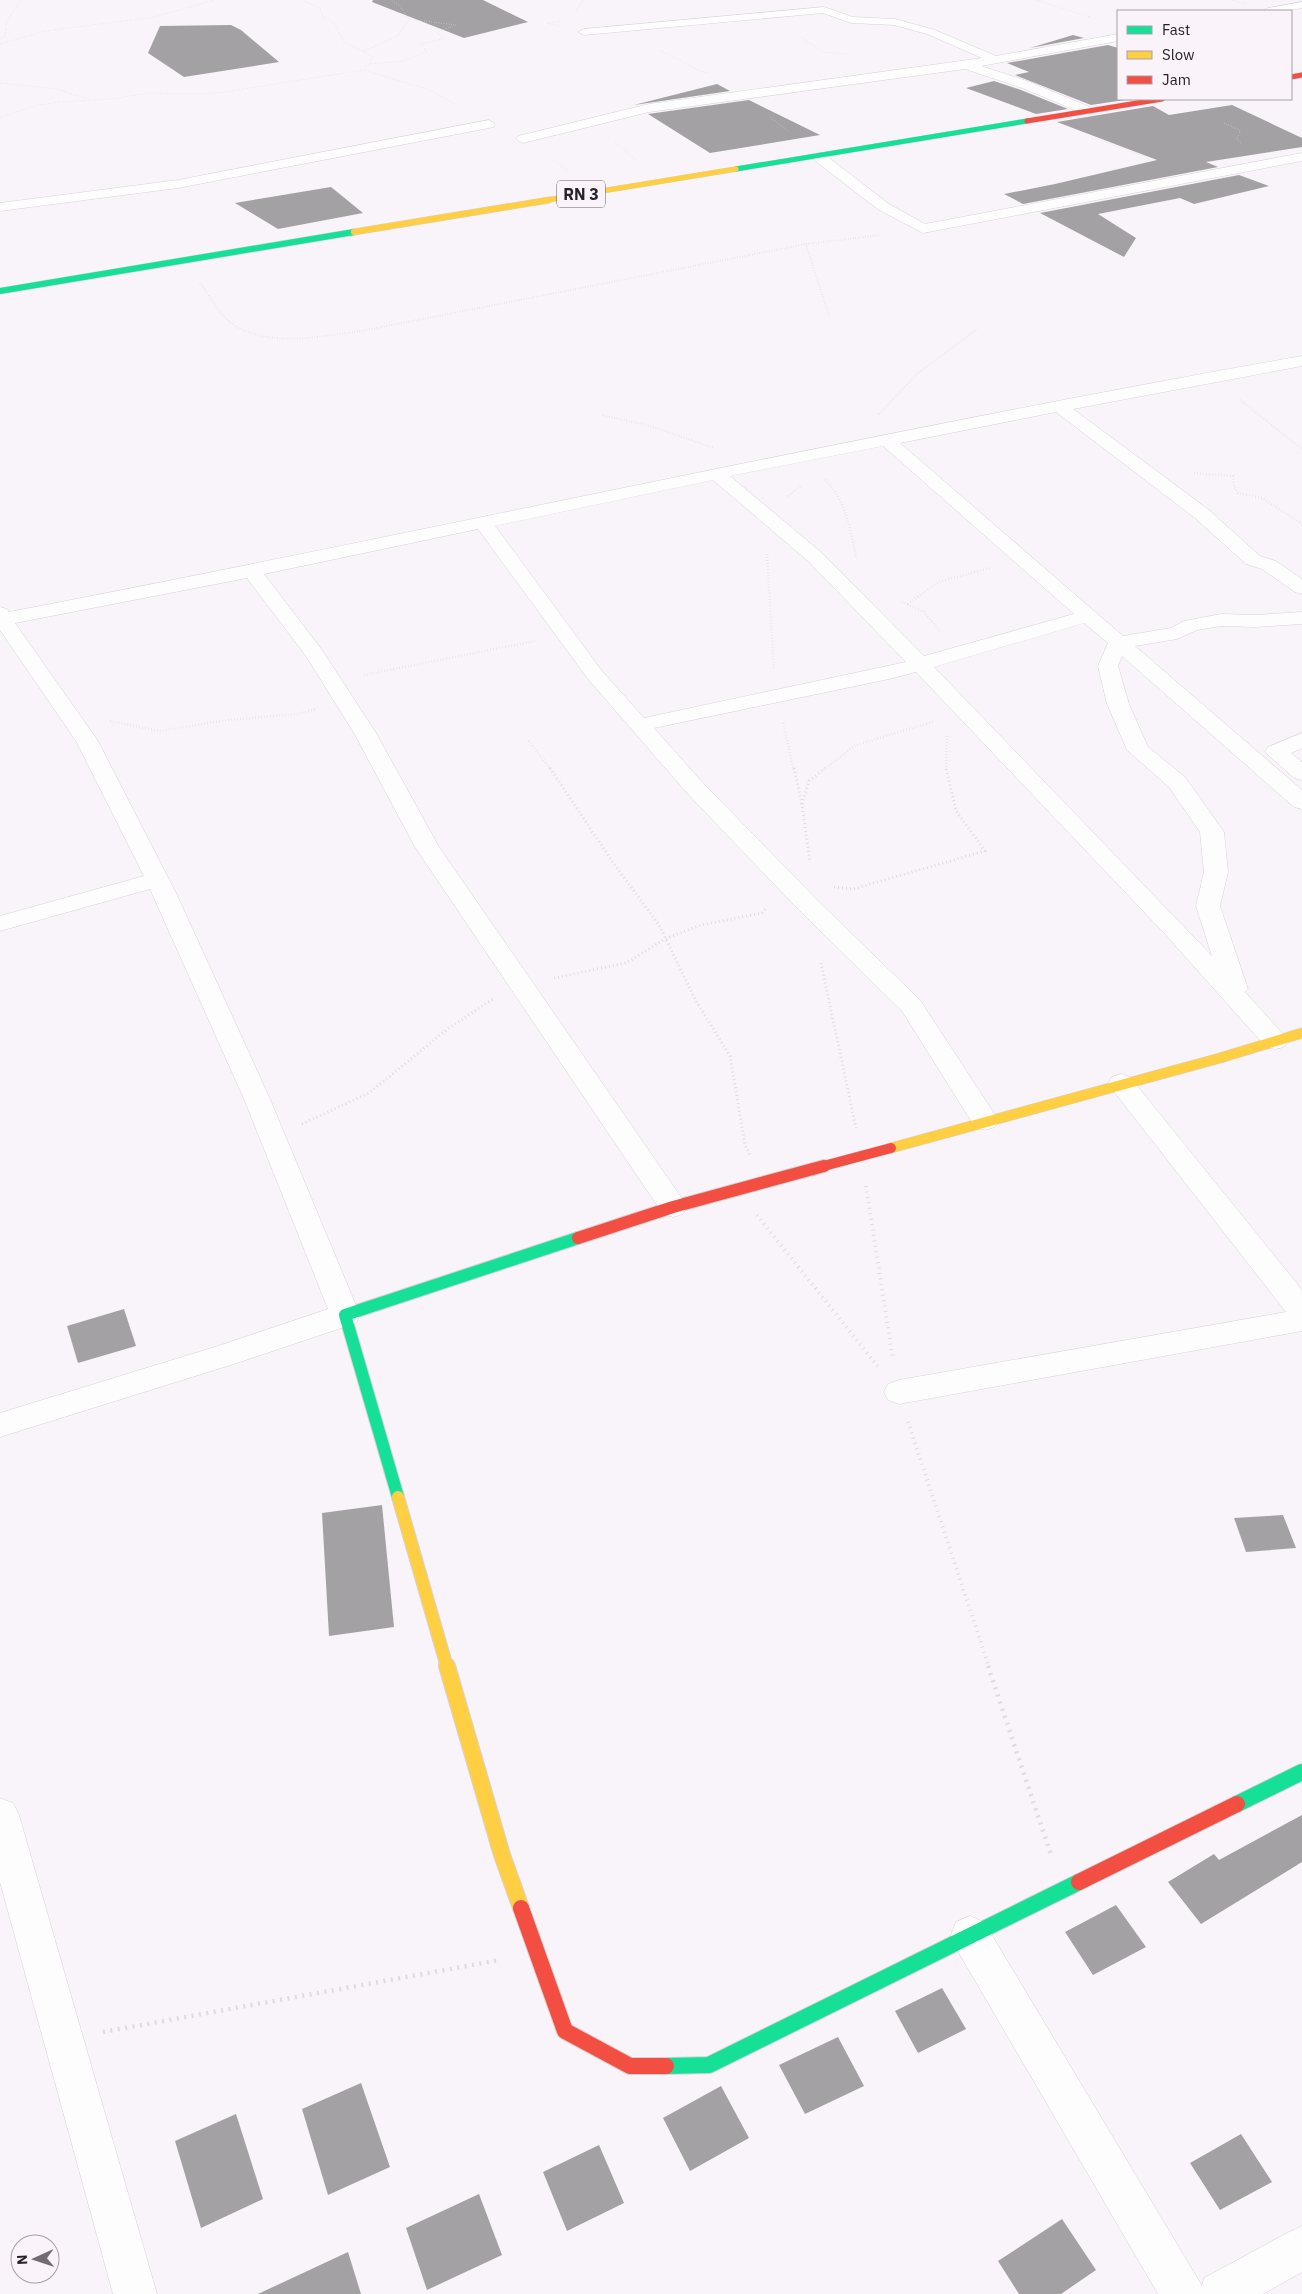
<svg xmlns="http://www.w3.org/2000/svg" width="1302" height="2294" viewBox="0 0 1302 2294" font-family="'IBM Plex Sans',sans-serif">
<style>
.building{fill:#a4a1a5}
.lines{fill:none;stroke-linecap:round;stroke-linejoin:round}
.street-casing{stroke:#d6d2d6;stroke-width:1}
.fast-far3-casing{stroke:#d6d2d6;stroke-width:5.5}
.fast-far2-casing{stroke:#d6d2d6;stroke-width:7}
.fast-far1-casing{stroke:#d6d2d6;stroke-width:14}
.fast-casing{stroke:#d6d2d6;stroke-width:18}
.slow-far4-casing{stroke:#d6d2d6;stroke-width:5.5}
.slow-far3-casing{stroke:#d6d2d6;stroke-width:7}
.slow-far2-casing{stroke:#d6d2d6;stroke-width:11}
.slow-far1-casing{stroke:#d6d2d6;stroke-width:14}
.slow-casing{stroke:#d6d2d6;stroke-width:18}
.jam-far3-casing{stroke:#d6d2d6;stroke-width:5.5}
.jam-far2-casing{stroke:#d6d2d6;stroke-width:11}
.jam-far1-casing{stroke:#d6d2d6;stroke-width:14}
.jam-casing{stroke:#d6d2d6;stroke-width:18}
.path-far5{stroke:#dddcdd;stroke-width:1;stroke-dasharray:0.5 2;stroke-linecap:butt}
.path-far4{stroke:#dddcdd;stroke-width:2;stroke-dasharray:0.5 2;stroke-linecap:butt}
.path-far3{stroke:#dddcdd;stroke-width:2.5;stroke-dasharray:0.5 2.5;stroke-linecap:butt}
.path-far2{stroke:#dddcdd;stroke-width:3;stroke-dasharray:1 3;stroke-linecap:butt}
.path-far1{stroke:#dddcdd;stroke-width:4;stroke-dasharray:1 4.5;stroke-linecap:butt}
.path{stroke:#dddcdd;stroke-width:4.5;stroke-dasharray:2 5.5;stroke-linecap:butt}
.street{fill:#fefdfe;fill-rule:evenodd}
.fast-far3{stroke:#16e098;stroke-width:5}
.fast-far2{stroke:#16e098;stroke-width:6}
.fast-far1{stroke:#16e098;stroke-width:12}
.fast{stroke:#16e098;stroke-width:16}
.slow-far4{stroke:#ffcf43;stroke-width:5}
.slow-far3{stroke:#ffcf43;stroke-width:6}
.slow-far2{stroke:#ffcf43;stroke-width:10}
.slow-far1{stroke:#ffcf43;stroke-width:12}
.slow{stroke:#ffcf43;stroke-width:16}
.jam-far3{stroke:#f24e42;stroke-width:5}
.jam-far2{stroke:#f24e42;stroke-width:10}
.jam-far1{stroke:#f24e42;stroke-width:12}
.jam{stroke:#f24e42;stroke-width:16}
.labels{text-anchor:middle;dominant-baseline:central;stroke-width:5;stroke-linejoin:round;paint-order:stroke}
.shield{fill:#faf3fa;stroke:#666166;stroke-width:1}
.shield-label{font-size:16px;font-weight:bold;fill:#262326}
</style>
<rect width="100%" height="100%" fill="#f9f4f9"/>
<!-- building -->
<g class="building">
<polygon points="373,0 483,0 528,22 464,38 372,2"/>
<polygon points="231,25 241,30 279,62 184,77 148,53 160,26"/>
<polygon points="1073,35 1084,38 1030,48"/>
<polygon points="1108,45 1118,48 1118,99 1131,99 1091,105 1015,75 1029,72 1007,63"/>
<polygon points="994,81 1021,90 1068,109 1036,114 966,88"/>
<polygon points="717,84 730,91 634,105"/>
<polygon points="749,100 820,135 710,153 648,114"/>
<polygon points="1232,105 1302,138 1302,147 1206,162 1218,167 1023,204 1004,194 1055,184 1157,160 1057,122 1153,106 1169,115"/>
<polygon points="1239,175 1269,186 1194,204 1180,198 1098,214 1136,238 1124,257 1040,213"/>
<polygon points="331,187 363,213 278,229 235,203"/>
<polygon points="124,1309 136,1346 78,1363 67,1326"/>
<polygon points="382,1505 394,1627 329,1636 322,1513"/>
<polygon points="1283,1515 1296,1548 1246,1552 1234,1518"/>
<polygon points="1302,1815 1302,1862 1201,1924 1168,1882 1214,1854 1219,1860"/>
<polygon points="1116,1905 1146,1947 1093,1975 1065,1932"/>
<polygon points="942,1988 966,2029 918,2053 895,2011"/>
<polygon points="838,2037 864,2086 805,2114 779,2065"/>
<polygon points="361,2083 390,2167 328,2195 302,2109"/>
<polygon points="721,2086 749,2138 690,2171 663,2118"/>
<polygon points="236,2114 263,2199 201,2228 175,2141"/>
<polygon points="1241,2134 1272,2182 1220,2210 1190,2163"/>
<polygon points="599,2145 624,2203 567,2231 543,2172"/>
<polygon points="479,2194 502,2255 427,2290 406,2228"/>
<polygon points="1062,2219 1096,2270 1061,2294 1019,2294 998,2261"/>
<polygon points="348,2252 361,2294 258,2294"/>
</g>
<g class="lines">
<!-- street casing -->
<g class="street-casing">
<g id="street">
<polygon points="1302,2 1302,8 1286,11 1262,11 1268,8"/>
<polygon points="824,7 853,17 895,19 935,30 996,56 1118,34 1118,41 981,66 1030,82 1092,108 1093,111 1087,115 1022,88 965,69 649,112 523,143 516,139 518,136 649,104 982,58 927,34 894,25 851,23 823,13 584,35 578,32 584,29"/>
<polygon points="489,120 495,124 494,127 178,188 0,211 0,203 178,180"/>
<polygon points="819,153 824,154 889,204 925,224 1302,153 1302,161 923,233 879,210 814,160 812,157"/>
<path d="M 1302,356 L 1302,366 L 1073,409 L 1209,510 L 1260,556 L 1276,561 L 1302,579 L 1302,594 L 1295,592 L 1262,569 L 1246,564 L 1195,518 L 1056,412 L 900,443 L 1123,636 L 1171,628 L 1184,621 L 1221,614 L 1255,615 L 1302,612 L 1302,624 L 1255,627 L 1221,626 L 1197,630 L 1177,639 L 1135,646 L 1302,790 L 1302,809 L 1294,807 L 1122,656 L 1118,666 L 1129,704 L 1148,747 L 1185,777 L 1224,832 L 1228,872 L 1220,906 L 1248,989 L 1245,992 L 1284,1035 L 1288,1041 L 1284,1047 L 1275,1049 L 1266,1047 L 1165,934 L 916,672 L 889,679 L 654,728 L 703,783 L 818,901 L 920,1000 L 999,1121 L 995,1127 L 985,1130 L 975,1127 L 902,1011 L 800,911 L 687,793 L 588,679 L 478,529 L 264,574 L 322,650 L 376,733 L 439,847 L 683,1200 L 687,1207 L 683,1214 L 673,1217 L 663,1214 L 415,847 L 354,733 L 306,656 L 247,578 L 15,623 L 98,741 L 177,895 L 270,1099 L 360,1315 L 356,1323 L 237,1363 L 0,1437 L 0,1413 L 218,1346 L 328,1309 L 244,1099 L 150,889 L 0,931 L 0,916 L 144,876 L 76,741 L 0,630 L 0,607 L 7,609 L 9,612 C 441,529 870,432 1302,356 ZM 883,446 L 1074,614 L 924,656 L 822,553 L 730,476 ZM 713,480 L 808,561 L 906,662 L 644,718 L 602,671 L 495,526 ZM 1084,623 L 1108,643 L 1098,666 L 1107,704 L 1127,750 L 1169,787 L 1200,832 L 1204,872 L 1196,906 L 1212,956 L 934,667 Z"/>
<polygon points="1302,733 1302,748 1291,753 1302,762 1302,780 1294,778 1265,752 1268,747"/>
<polygon points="1121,1074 1130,1077 1302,1290 1302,1331 899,1404 888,1400 884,1392 888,1384 899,1380 1286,1312 1112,1089 1108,1083 1112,1077"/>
<polygon points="0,1798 13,1803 19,1815 157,2294 113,2294 0,1882"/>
<polygon points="970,1916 984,1922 1202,2286 1204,2278 1287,2233 1302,2226 1302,2272 1263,2294 1158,2294 956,1948 951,1935 956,1922"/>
</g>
</g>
<!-- fast-far3 casing -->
<g class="fast-far3-casing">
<polyline id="fast-far3" points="736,169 1027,121"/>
</g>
<!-- fast-far2 casing -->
<g class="fast-far2-casing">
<polyline id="fast-far2" points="0,291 354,232"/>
</g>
<!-- fast-far1 casing -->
<g class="fast-far1-casing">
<polyline id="fast-far1" points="398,1497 345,1315 578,1238"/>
</g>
<!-- fast casing -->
<g class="fast-casing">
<g id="fast">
<polyline points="1237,1804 1302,1772"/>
<polyline points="666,2066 709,2065 1079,1882"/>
</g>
</g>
<!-- slow-far4 casing -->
<g class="slow-far4-casing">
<polyline id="slow-far4" points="541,201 736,169"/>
</g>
<!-- slow-far3 casing -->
<g class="slow-far3-casing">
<polyline id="slow-far3" points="354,232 549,200"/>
</g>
<!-- slow-far2 casing -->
<g class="slow-far2-casing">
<polyline id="slow-far2" points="891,1148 1220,1058 1302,1033"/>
</g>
<!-- slow-far1 casing -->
<g class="slow-far1-casing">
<polyline id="slow-far1" points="398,1497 447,1667"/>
</g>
<!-- slow casing -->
<g class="slow-casing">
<polyline id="slow" points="447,1666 502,1855 521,1908"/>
</g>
<!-- jam-far3 casing -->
<g class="jam-far3-casing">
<g id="jam-far3">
<polyline points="1291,77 1302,75"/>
<polyline points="1027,121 1162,99"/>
</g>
</g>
<!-- jam-far2 casing -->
<g class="jam-far2-casing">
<polyline id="jam-far2" points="820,1167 891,1148"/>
</g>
<!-- jam-far1 casing -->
<g class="jam-far1-casing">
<polyline id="jam-far1" points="578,1238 673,1207 824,1166"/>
</g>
<!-- jam casing -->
<g class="jam-casing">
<g id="jam">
<polyline points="1079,1882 1237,1804"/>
<polyline points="521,1908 565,2031 630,2066 666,2066"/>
</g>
</g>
<!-- path-far5 -->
<g class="path-far5">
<polyline points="302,0 320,8 322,16 334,23 344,42 372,56 370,64 363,70 430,90 456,105"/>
<polyline points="1036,0 1090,17"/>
<polyline points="1232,0 1245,4"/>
<polyline points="576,11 583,0"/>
<polyline points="559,26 547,23 561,21"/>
<polyline points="801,37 823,52 847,54"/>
<polyline points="0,39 5,37 7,21 21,0"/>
<polyline points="0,44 45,31 155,17 215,0"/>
<polyline points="660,50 700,71 708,73"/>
<polyline points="364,51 398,36 409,19 399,5 391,0"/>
<polyline points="370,64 403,61 427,52 421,44 443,39 437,32 456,25 409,19"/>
<polyline points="0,83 57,89 88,99"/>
<polyline points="0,117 38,105 60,102 112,99 149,93 204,94 225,92 363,70"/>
<polyline points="770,117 788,131"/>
<polyline points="1224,123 1240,130 1237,140 1241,143"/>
<polyline points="1095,138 1147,157 1149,160"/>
<polyline points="615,142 637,161"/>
<polyline points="550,158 568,171"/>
</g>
<!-- path-far4 -->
<g class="path-far4">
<polyline points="806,244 829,316"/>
<path d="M 200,283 C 210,296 220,316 234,325 C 270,348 322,336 361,331 L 806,244 L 880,235"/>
<polyline points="1240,400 1302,449"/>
<polyline points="879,414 918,373 977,329"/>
<polyline points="602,415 650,426 714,448"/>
</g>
<!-- path-far3 -->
<g class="path-far3">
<polyline points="1194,473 1233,476 1234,487 1238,493 1262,498 1302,524"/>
<path d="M 825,480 C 846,499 851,531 856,558"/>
<polyline points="788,496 802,485"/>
<polyline points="767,554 774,670"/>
<polyline points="902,602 924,612 940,631"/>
<polyline points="908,604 938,582 990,568"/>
<polyline points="364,675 535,641"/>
<polyline points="110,721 159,731 228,720 297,714 316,709"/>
<polyline points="783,723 794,770"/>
<polyline points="529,741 551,770"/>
<polyline points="824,770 854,746 935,721"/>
<polyline points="946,770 947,734"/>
</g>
<!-- path-far2 -->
<g class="path-far2">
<polyline points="550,768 612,861 659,925 695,999 730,1056 745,1145 750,1155"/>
<polyline points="794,768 802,805 810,861"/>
<polyline points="802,804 809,781 825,768"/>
<polyline points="834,887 853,889 985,851 956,811 946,768"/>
<polyline points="821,963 856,1128"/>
<polyline points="554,978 626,963 665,939 701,925 762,913 767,907"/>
<polyline points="302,1124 369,1093 449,1028 493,999"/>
</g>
<!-- path-far1 -->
<g class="path-far1">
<polyline points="866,1186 893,1360"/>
<polyline points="757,1215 879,1368"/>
<polyline points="908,1422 989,1667"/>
</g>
<!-- path -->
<g class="path">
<polyline points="988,1666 1051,1855"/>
<polyline points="103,2032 500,1960"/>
</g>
<!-- street -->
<use href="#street" class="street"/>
<!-- fast-far3 -->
<use href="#fast-far3" class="fast-far3"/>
<!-- fast-far2 -->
<use href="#fast-far2" class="fast-far2"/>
<!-- fast-far1 -->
<use href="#fast-far1" class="fast-far1"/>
<!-- fast -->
<use href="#fast" class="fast"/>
<!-- slow-far4 -->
<use href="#slow-far4" class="slow-far4"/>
<!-- slow-far3 -->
<use href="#slow-far3" class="slow-far3"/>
<!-- slow-far2 -->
<use href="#slow-far2" class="slow-far2"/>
<!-- slow-far1 -->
<use href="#slow-far1" class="slow-far1"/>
<!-- slow -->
<use href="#slow" class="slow"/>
<!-- jam-far3 -->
<use href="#jam-far3" class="jam-far3"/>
<!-- jam-far2 -->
<use href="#jam-far2" class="jam-far2"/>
<!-- jam-far1 -->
<use href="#jam-far1" class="jam-far1"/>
<!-- jam -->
<use href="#jam" class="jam"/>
</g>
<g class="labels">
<!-- shield labels -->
<rect class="shield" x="557" y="180.5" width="48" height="27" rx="4"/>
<g class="shield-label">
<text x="581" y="194">RN 3</text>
</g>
</g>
<!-- legend -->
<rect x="1117" y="10" width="175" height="90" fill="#faf3fa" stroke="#a5a0a5"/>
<rect x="1127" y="26" width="25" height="8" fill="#16e098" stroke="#a5a0a5"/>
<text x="1162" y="35" font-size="15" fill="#262326">Fast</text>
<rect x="1127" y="51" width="25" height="8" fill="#ffcf43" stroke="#a5a0a5"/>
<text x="1162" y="60" font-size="15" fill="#262326">Slow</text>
<rect x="1127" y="76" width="25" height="8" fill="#f24e42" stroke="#a5a0a5"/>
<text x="1162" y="85" font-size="15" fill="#262326">Jam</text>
<!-- north arrow -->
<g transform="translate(35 2259) rotate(267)"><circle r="24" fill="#faf3fa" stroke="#a5a0a5"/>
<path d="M0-4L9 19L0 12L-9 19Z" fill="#706c70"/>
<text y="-8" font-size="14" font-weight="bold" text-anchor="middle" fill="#262326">N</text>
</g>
</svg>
